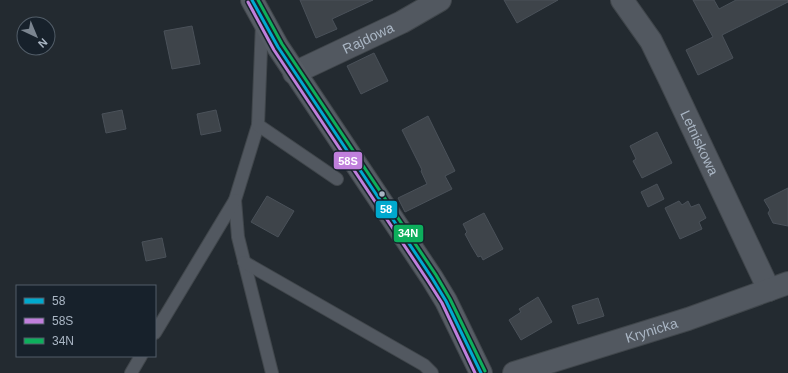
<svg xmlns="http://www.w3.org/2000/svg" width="788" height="373" viewBox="0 0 788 373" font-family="Arial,sans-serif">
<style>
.building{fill:#3e444a;stroke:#4a5159}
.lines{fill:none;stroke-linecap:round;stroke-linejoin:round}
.lane-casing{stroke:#40464b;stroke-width:14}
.street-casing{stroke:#40464b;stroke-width:24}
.secondary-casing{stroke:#40464b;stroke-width:24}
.lane{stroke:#525860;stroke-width:12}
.street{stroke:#525860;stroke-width:22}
.secondary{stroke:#565c64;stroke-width:22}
.bus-1-casing{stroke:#17212b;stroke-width:6}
.bus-2-casing{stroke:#17212b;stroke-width:6}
.bus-3-casing{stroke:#17212b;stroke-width:6}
.bus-1{stroke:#00a9ce;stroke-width:3}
.bus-2{stroke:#c07fdc;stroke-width:3}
.bus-3{stroke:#0daf5c;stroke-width:3}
.bus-dot{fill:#aab6c4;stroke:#17212b;stroke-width:1.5}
.labels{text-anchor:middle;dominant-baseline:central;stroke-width:4;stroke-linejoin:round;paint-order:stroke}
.street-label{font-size:14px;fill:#aab6c4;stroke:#17212b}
.line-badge{stroke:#17212b;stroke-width:1.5}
.badge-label{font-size:11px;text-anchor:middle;font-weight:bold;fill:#fff}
</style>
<rect width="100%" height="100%" fill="#232a30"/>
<!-- building -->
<g class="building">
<polygon points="300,0 373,0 332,19 337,29 316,38"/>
<polygon points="504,0 558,0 517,23"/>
<polygon points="693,0 714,0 719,9 736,0 788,0 788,2 722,35 733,58 698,75 686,50 713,37"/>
<polygon points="192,26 200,64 172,69 164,31"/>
<polygon points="374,53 388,81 361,94 347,66"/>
<polygon points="122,110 126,129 106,133 102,114"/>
<polygon points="216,110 221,131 201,135 197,114"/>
<polygon points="428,116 455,171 445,176 452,189 405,212 398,198 427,184 421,171 422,170 402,130"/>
<polygon points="657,132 672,163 642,178 633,161 636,159 630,146"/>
<polygon points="657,184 664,199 648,207 641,192"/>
<polygon points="788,188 788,226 773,223 768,213 770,210 764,200"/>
<polygon points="267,196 294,211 278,237 251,222"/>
<polygon points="679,201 682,205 688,201 691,207 699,204 706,218 699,222 702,229 680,239 665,208"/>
<polygon points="484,213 503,249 483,260 481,256 478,257 472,247 465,234 467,232 463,224"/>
<polygon points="162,238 166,257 146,261 142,242"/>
<polygon points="538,297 552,322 521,340 509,320 521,312 519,309"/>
<polygon points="598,298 604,316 578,324 572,306"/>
</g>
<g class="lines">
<!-- lane casing -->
<g class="lane-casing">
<g id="lane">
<polyline points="262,23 258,125 235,200 238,237 272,373"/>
<polyline points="258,125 337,179"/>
<polyline points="244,262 424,365 432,373"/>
<polyline points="155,333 235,200"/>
<polyline points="131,373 141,356"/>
</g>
</g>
<!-- street casing -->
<g class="street-casing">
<g id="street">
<path id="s1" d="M 622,0 L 651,41 L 670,80 L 769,290"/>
<path id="s2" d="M 294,73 L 402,22 L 440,0"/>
<path id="s3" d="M 514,373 L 688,319 L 788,283"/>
</g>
</g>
<!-- secondary casing -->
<g class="secondary-casing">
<polyline id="secondary" points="252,0 278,47 432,278 446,301 481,373"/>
</g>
<!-- lane -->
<use href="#lane" class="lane"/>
<!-- street -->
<use href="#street" class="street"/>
<!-- secondary -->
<use href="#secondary" class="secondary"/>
<!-- bus-1 casing -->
<g class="bus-1-casing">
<polyline id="bus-1" points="252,0 278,47 432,278 446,301 481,373"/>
</g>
<!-- bus-2 casing -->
<g class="bus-2-casing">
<polyline id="bus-2" points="248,2 274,50 428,281 442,303 475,373"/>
</g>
<!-- bus-3 casing -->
<g class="bus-3-casing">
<polyline id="bus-3" points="258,0 282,44 436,275 450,299 485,371"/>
</g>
<!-- bus-1 -->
<use href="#bus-1" class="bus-1"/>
<!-- bus-2 -->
<use href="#bus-2" class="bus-2"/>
<!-- bus-3 -->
<use href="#bus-3" class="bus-3"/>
</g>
<!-- markers -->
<circle class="bus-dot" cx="382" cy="194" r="3.5"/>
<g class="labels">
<!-- street labels -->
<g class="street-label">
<text stroke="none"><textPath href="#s2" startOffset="82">Rajdowa</textPath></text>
<text stroke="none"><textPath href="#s1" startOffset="163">Letniskowa</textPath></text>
<text stroke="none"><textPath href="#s3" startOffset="144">Krynicka</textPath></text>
</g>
</g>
<g class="line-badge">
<rect x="333" y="151" width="30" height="19" rx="4" fill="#c07fdc"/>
<rect x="375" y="200" width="23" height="19" rx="4" fill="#00a9ce"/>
<rect x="393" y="224" width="31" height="19" rx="4" fill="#0daf5c"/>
</g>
<g class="badge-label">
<text x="348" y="165">58S</text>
<text x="386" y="213">58</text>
<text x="408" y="237">34N</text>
</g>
<!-- legend -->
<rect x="16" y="285" width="140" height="72" fill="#17212b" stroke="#525d68"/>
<rect x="24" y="298" width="20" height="6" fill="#00a9ce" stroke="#525d68"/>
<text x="52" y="305" font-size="12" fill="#aab6c4">58</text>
<rect x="24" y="318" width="20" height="6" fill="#c07fdc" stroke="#525d68"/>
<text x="52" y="325" font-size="12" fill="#aab6c4">58S</text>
<rect x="24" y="338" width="20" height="6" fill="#0daf5c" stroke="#525d68"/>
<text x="52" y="345" font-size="12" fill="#aab6c4">34N</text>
<!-- north arrow -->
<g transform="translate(36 36) rotate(136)"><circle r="19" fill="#17212b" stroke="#525d68"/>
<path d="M0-3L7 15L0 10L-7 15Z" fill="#7b8590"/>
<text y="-6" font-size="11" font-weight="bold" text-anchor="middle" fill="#aab6c4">N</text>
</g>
</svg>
